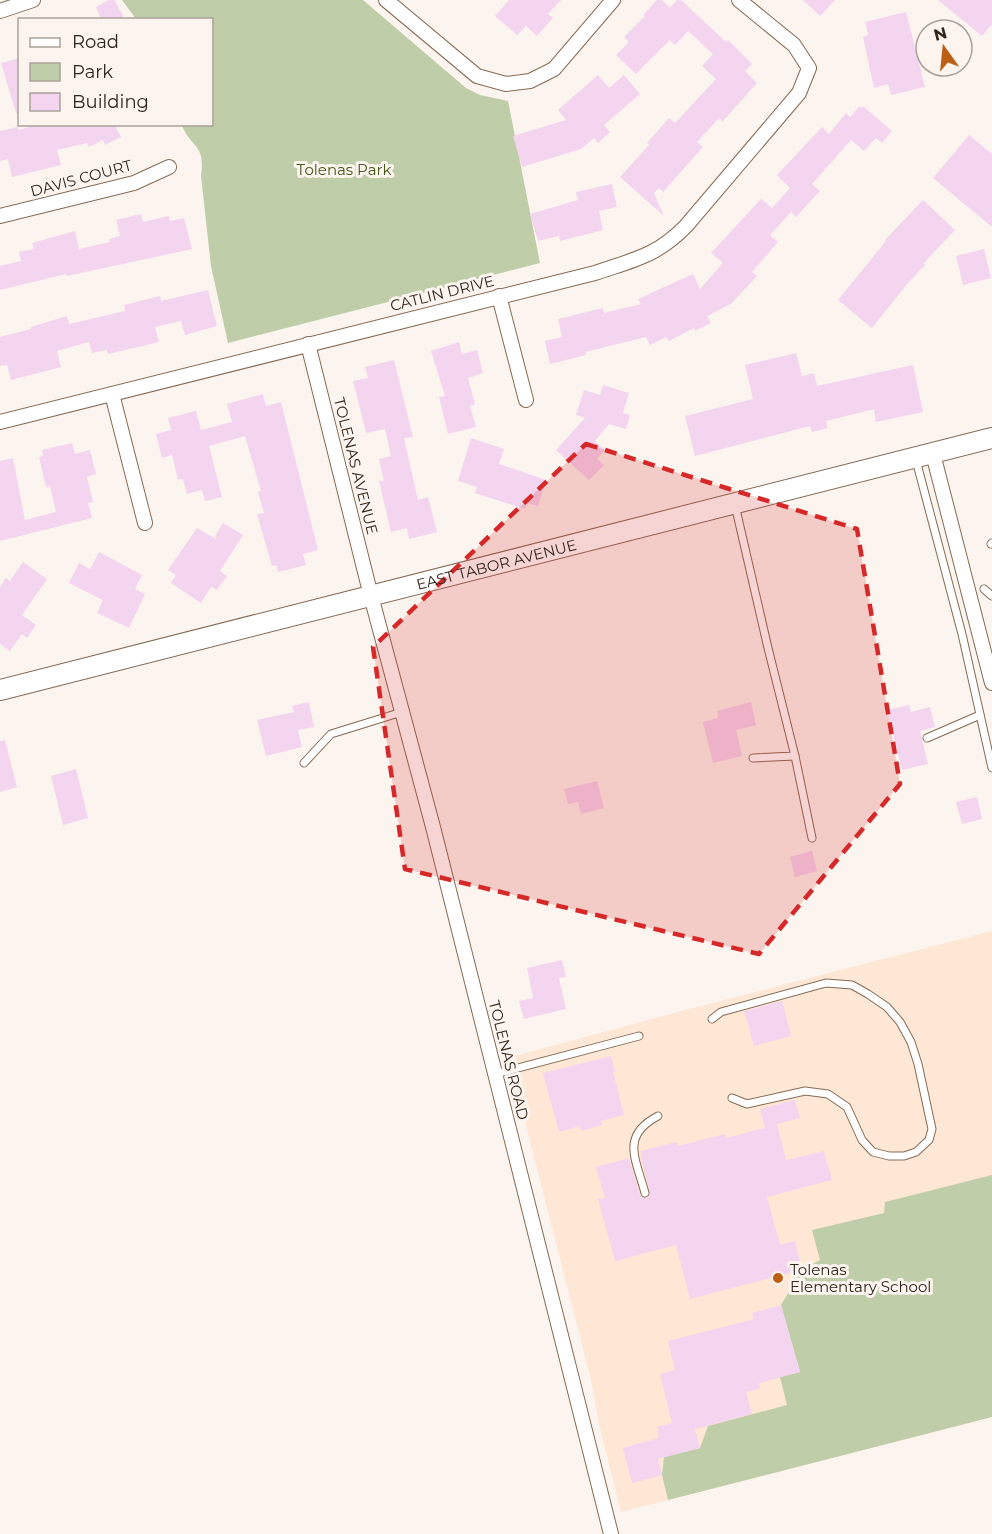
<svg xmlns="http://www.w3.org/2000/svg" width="992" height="1534" viewBox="0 0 992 1534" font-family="Montserrat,sans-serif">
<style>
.built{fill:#fee7d5}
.green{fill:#c0cda9}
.building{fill:#f4d5f0}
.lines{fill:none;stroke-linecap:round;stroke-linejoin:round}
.lane-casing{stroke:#866a53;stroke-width:9}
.street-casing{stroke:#866a53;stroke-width:16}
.secondary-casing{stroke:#866a53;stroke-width:22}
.lane{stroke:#fff;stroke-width:7}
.street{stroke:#fff;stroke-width:14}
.secondary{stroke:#fff;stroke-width:20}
.marked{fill:#d62828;fill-opacity:0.2;stroke:#d62828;stroke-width:4.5;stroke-dasharray:12 8;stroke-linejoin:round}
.poi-dot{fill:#bd5e15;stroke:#fbf4ef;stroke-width:2}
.labels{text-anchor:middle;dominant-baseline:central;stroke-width:6;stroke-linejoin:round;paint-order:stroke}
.park-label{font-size:15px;fill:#465819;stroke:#fbf4ef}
.street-label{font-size:15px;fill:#30241b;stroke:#fbf4ef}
.poi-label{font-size:15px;fill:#30241b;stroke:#fbf4ef;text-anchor:start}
</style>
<rect width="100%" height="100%" fill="#fbf4ef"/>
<!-- built -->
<polygon class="built" points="992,931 992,1417 621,1512 600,1428 591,1380 520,1102 517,1089 517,1084 520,1080 515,1056 674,1013"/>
<!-- green -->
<g class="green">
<path d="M 122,0 L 363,0 L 466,88 L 480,95 L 508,101 L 540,263 L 228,343 L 211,266 L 201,176 C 206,143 190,148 182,125 L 212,124 L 212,20 L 136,19 Z"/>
<polygon points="992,1175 992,1417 668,1500 662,1475 664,1457 700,1448 708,1426 787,1405 780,1377 800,1372 781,1305 802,1270 820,1260 812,1230 884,1213 885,1202"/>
</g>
<!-- building -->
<g class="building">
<polygon points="109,0 115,0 125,20 102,20 96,7"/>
<polygon points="509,0 561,0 548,14 553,18 537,36 526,26 517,35 495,16"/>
<polygon points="657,0 662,0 670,8 677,0 681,0 726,42 728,40 752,64 745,71 757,83 723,121 719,118 697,142 703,147 663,192 659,188 654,193 664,216 620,177 649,145 647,143 669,118 675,123 716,79 702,66 713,54 688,31 675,45 670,40 636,74 616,55 629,42 624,37 645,16 643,15"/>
<polygon points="803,0 835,0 820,16"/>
<polygon points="938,0 992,0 992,24 982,36"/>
<polygon points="906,12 925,87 891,95 888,84 874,88 863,37 868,35 865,22"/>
<polygon points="20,58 20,112 16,113 1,63"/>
<polygon points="598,75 609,88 624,75 640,94 604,125 610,132 598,143 594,138 581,149 522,167 513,136 566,120 558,110"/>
<polygon points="859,107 864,107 892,131 882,143 876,138 864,151 851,140 812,184 820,191 796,217 791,212 770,235 778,242 752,272 757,276 731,304 707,316 711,323 695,331 694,328 669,341 666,337 650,345 646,337 585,352 586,355 550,364 545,341 562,337 558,319 603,308 604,313 641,304 638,299 693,274 700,289 723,263 711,253 761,199 772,208 790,188 777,175 822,127 829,134 846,113 850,117"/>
<polygon points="40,124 114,124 121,137 105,145 103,140 89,147 87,143 57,150 61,165 12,177 8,159 0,161 0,131 18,127 18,130"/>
<polygon points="969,135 992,154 992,227 933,178"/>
<polygon points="612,184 617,207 599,211 603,230 560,241 559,236 538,241 530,214 578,200 576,192"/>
<polygon points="923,200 955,230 923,264 927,263 908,283 872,328 838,300 886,241 885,240"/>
<polygon points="141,214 143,222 169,216 170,221 184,218 192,249 67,276 66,274 0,290 0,266 21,261 19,252 34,249 32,243 75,231 79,249 110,242 109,239 120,236 116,220"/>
<polygon points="984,249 991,278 963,285 956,256"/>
<polygon points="208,290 217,326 185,335 181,321 155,327 159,342 108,354 107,350 92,353 89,342 57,351 61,367 11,380 7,365 0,366 0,337 31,329 31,327 67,316 69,324 125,311 124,305 160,296 161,301"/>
<polygon points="459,342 462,354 477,350 483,373 468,378 475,404 470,406 476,427 448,434 439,397 445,396 431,351"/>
<polygon points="796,353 802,376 814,373 817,386 913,365 923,412 876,422 874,409 826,421 828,428 812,432 810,426 695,456 685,416 753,399 745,365"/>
<polygon points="394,360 413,437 404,438 418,500 428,497 437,532 409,539 407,528 391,532 379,481 384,481 379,459 391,456 385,429 366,433 353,381 368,378 365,367"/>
<polygon points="603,385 629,393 623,413 630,415 626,429 609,424 595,441 605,450 597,459 604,465 589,480 556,450 585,418 576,415 584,390 600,395"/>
<polygon points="263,394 266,406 281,402 318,550 303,554 306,565 278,572 276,565 272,566 257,514 264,513 258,492 261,491 245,436 209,446 222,497 205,501 202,490 187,494 183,479 178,480 172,455 162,458 156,434 171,430 168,418 196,411 201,430 232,422 227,404"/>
<polygon points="471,438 504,449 499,464 546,480 538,506 527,503 525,509 475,493 477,487 458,481"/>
<polygon points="72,443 75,454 90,450 96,474 87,477 93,502 88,503 92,518 0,541 0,461 13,458 25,520 56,512 50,486 46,487 39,457 43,456 42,450"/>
<polygon points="223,523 243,535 220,571 227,576 217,590 211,587 201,603 171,583 176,575 168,570 197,528 216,539 215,536"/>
<polygon points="99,552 142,575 135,589 145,594 129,628 97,613 103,600 69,583 79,563 90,569"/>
<polygon points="23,562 47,579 22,615 36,625 27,638 22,634 10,651 0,644 0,587 6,578 10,581"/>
<polygon points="309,702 314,727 298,730 302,747 266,756 257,720 294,712 292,706"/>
<polygon points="751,702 756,725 736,730 742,756 713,763 703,722 718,718 717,711"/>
<polygon points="909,705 911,712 930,707 935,727 920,731 928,764 902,770 887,710"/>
<polygon points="5,740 17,787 0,792 0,741"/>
<polygon points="76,769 88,818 63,825 51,776"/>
<polygon points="597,781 604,808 581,814 578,802 568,804 564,789"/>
<polygon points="977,797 982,819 962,824 956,802"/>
<polygon points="812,851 817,871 795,877 790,857"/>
<polygon points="562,960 566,977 559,978 566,1009 524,1019 519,1001 533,998 527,968"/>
<polygon points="782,1001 791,1036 754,1046 744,1011"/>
<polygon points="611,1056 615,1071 613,1072 624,1115 601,1121 602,1125 581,1131 580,1126 559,1132 543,1073"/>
<polygon points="795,1100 800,1118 777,1124 786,1160 824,1151 832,1180 767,1197 780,1245 795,1241 802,1270 690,1299 676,1245 615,1261 598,1199 605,1198 596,1167 629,1158 640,1195 643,1198 647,1198 650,1192 641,1158 641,1151 676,1142 678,1146 725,1134 726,1138 765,1128 760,1109"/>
<polygon points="781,1305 800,1372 759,1383 760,1389 746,1392 752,1414 695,1429 700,1448 658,1459 662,1475 632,1483 623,1448 659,1438 657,1427 672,1423 660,1374 675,1370 668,1341 754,1319 752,1313"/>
</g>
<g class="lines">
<!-- lane casing -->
<g class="lane-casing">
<g id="lane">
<polyline points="916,460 962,634 992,768"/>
<polyline points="735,505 768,648 795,756 753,758"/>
<polyline points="991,544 992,543"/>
<polyline points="984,589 992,596"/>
<polyline points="927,738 980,715"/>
<polyline points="795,756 812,838"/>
<polyline points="304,763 331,734 402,712"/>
<polyline points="712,1019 721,1012 826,983 852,985 868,994 887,1007 900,1022 911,1042 918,1064 932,1129 929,1140 916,1152 904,1156 889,1156 873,1152 862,1140 847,1107 828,1094 805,1091 747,1104 732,1098"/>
<polyline points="495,1074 639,1036"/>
<path d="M 645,1193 C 636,1159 620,1136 658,1116"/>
</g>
</g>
<!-- street casing -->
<g class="street-casing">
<g id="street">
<polyline points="386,0 477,76 506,84 530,81 554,69 613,0"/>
<polyline points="0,11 33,0"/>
<polyline points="0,216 134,183 169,167"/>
<polyline points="499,296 526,400"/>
<polyline points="308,344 371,596 433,827 611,1534"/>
<polyline points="112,394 145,523"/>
<path d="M 0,422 L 595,273 C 633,260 657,256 686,226 L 799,93 L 809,68 L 794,45 L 739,0"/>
<polyline points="933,454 992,683"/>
</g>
</g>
<!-- secondary casing -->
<g class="secondary-casing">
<g id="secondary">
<path id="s1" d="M 0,690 L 992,438"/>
</g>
</g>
<!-- lane -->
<use href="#lane" class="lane"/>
<!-- street -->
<use href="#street" class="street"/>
<!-- secondary -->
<use href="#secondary" class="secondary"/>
</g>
<!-- marked area -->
<path class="marked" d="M 586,444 L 857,529 L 900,784 L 759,954 L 405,869 L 373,647 Z"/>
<!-- markers -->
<circle class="poi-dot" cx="778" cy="1278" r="6"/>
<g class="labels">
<!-- park labels -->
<g class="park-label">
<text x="344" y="169">Tolenas Park</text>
</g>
<!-- street labels -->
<g class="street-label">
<text transform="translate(81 178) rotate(-15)">DAVIS COURT</text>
<text transform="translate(442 293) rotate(-14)">CATLIN DRIVE</text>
<text transform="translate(356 466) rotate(76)">TOLENAS AVENUE</text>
<text stroke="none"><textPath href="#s1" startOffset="512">EAST TABOR AVENUE</textPath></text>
<text transform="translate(509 1060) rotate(76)">TOLENAS ROAD</text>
</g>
<!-- poi labels -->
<g class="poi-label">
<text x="790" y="1269">Tolenas<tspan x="790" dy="17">Elementary School</tspan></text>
</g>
</g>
<!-- legend -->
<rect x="18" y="18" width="195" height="108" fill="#fbf4ef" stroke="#aaa19a" stroke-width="1.5"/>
<rect x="30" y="38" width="30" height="9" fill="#ffffff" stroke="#aaa19a" stroke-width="1.5"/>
<text x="72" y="48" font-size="18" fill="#30241b">Road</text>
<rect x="30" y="63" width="30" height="18" fill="#c0cda9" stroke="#aaa19a" stroke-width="1.5"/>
<text x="72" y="78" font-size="18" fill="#30241b">Park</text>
<rect x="30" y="93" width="30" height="18" fill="#f4d5f0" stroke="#aaa19a" stroke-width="1.5"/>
<text x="72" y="108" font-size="18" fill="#30241b">Building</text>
<!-- north arrow -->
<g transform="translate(944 48) rotate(345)"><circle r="28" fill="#fbf4ef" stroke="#aaa19a" stroke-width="1.5"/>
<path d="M0-4.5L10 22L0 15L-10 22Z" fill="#bd5e15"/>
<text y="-9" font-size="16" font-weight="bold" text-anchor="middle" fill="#30241b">N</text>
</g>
</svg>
